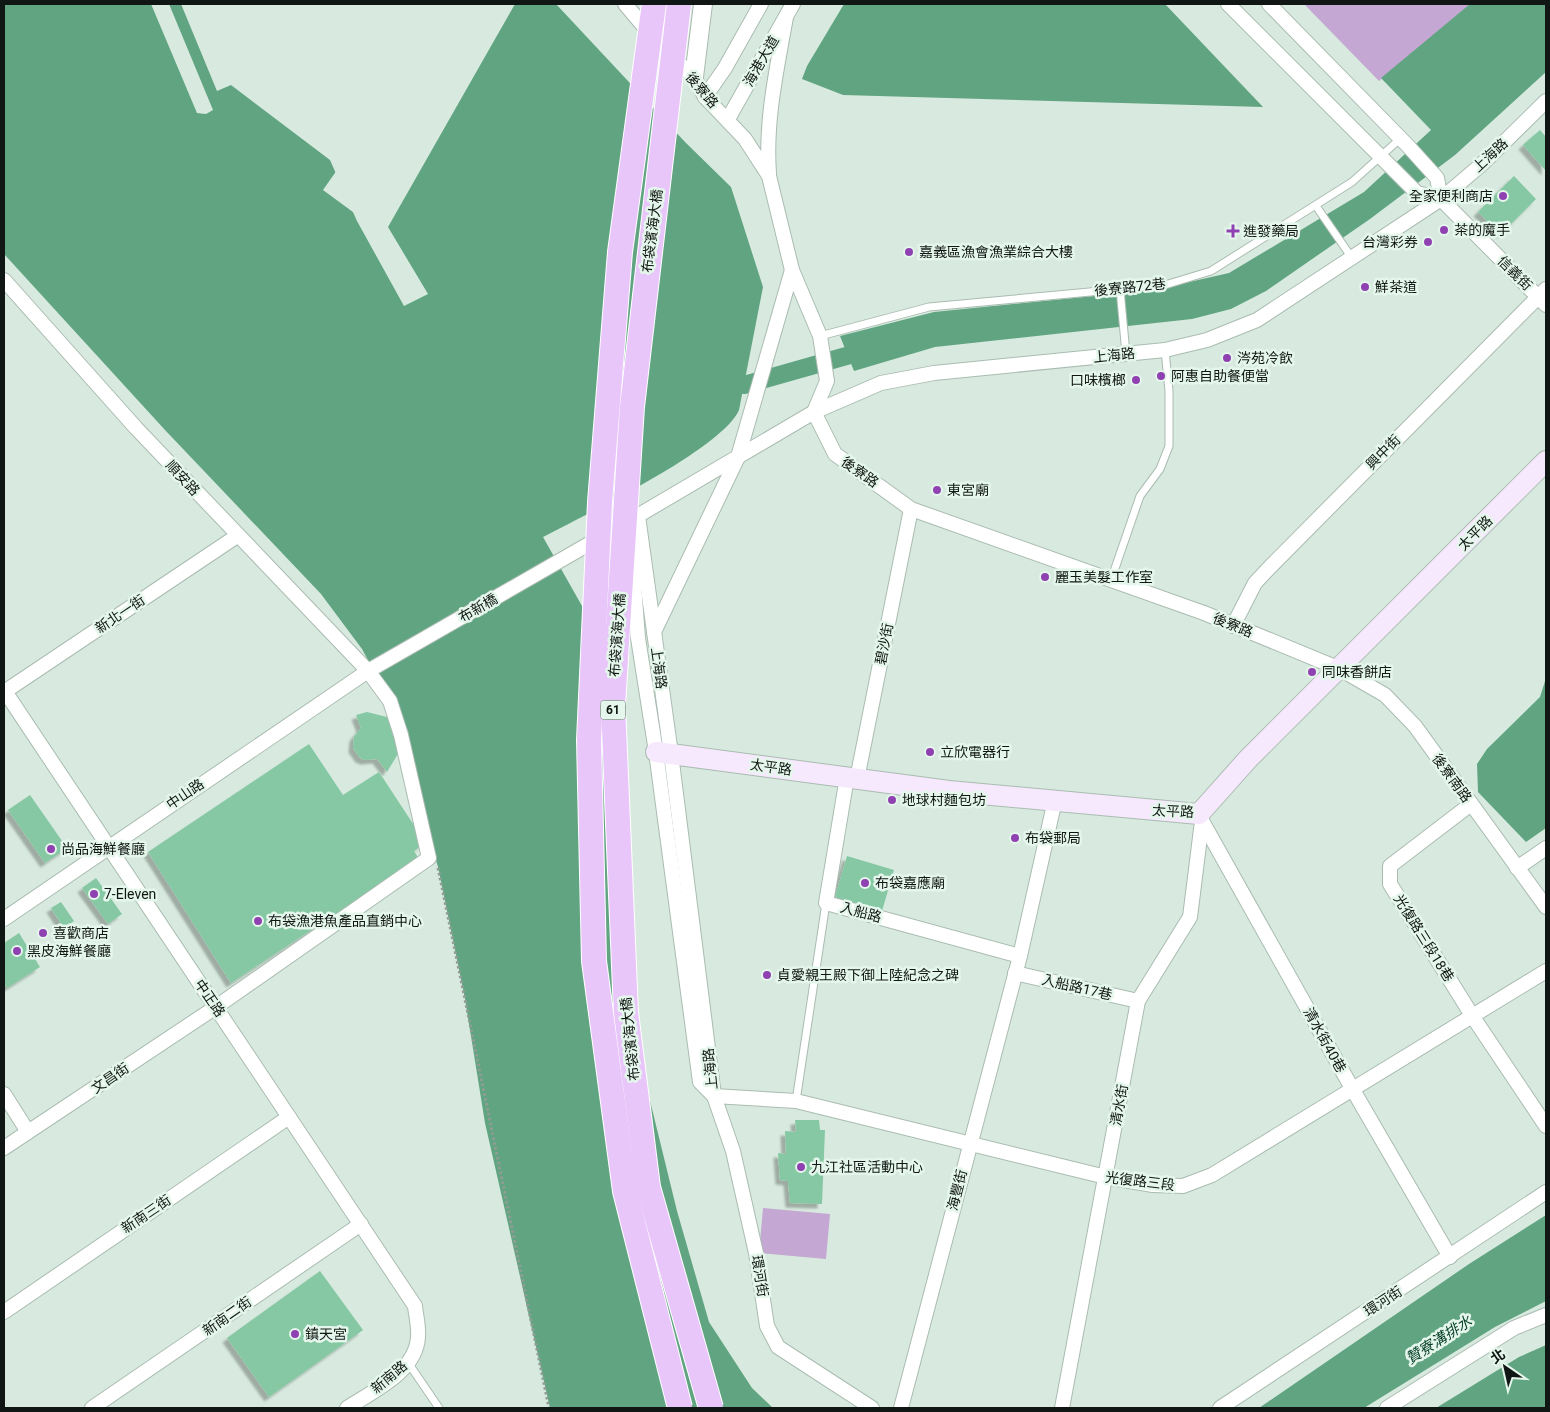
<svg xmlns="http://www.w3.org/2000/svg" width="1550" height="1412" viewBox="0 0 1550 1412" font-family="Roboto,'Noto Sans TC',sans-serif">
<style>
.green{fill:#c4a7d2}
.water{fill:#61a481}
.pier{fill:#d8eadf}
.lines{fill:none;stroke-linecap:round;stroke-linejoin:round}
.canal{stroke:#61a481;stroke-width:18}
.building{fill:#85c8a3;filter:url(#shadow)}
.service-casing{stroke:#aabcb1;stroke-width:9}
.minor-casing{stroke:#aabcb1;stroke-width:16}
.tertiary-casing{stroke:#aabcb1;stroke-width:20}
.secondary-casing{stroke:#aabcb1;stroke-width:22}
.path{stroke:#909d95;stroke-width:3;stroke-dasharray:2.5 2.5;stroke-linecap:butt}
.service{stroke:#fff;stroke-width:7}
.minor{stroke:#fff;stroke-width:14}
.tertiary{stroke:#fff;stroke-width:18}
.secondary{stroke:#f7e9fd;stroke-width:20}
.trunk-bridge-casing{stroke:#fff;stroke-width:26;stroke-linecap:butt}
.trunk-bridge{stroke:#e8c6fa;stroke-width:24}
.poi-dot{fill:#9041b1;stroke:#e5f7ec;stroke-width:2}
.labels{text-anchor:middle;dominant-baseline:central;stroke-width:5;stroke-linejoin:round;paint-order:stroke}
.shield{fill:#e5f7ec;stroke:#505a54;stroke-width:1}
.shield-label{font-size:12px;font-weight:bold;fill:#101613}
.street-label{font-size:14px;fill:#101613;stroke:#e5f7ec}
.poi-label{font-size:14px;fill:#101613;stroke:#e5f7ec;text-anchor:start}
.water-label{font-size:15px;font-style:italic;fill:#063f28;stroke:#e5f7ec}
</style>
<defs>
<filter id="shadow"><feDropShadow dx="-4.5" dy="4.5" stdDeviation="1" flood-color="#0004"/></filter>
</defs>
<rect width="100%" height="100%" fill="#d8eadf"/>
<!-- green -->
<g class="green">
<polygon points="1304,4 1471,4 1379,81"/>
<polygon points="763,1208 830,1214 826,1259 759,1253"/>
</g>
<!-- water -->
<g class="water">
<path d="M 4,4 L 181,4 L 217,91 L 231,85 L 330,160 L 357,221 L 404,306 L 428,294 L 388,227 L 515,4 L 556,4 L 685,142 L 731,187 L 763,287 L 739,410 C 722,449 585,515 543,537 L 599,636 L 643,1072 L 677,1211 L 709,1322 L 752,1388 L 773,1408 L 550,1408 L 485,1123 L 465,999 L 438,867 L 390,701 L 362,649 L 321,594 L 165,430 L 4,254 Z"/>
<polygon points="844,4 1165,4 1263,107 843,95 802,79 807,66"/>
<polygon points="1470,4 1546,4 1546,72 1455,155 1370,219 1266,291 1231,309 1192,319 935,347 854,371 840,336 934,312 1154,290 1229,273 1364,192 1431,130 1381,78"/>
<polygon points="1546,678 1546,828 1526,842 1478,792 1477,764 1487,749 1540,697"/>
<polygon points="1546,1215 1546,1301 1495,1327 1364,1408 1259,1408 1469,1264"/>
<polygon points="1546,1345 1546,1408 1436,1408 1519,1357"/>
</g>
<!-- pier -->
<g class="pier">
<polygon points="151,4 169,4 213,110 206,114 197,113"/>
<polygon points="337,170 357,215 323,190"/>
</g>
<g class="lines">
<!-- canal -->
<polyline class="canal" points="744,385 871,349"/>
</g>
<!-- building -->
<g class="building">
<polygon points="1540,130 1546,137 1546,171 1523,145"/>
<polygon points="1514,176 1536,199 1501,234 1478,212"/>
<polygon points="367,712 387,717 395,728 399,752 387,772 377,759 365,760 360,758 353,748 354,737 361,728 356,715"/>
<polygon points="309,744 343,795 379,772 425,842 414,851 419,859 231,983 148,852"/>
<polygon points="30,795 67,848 45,863 8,810"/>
<polygon points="847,856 894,870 882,911 835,897"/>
<polygon points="96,878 122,914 108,924 82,888"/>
<polygon points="61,902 74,921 64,928 51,908"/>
<polygon points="19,933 40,967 7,988 4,983 4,943"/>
<polygon points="795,1120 819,1120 820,1130 825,1130 822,1204 790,1203 788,1181 780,1180 778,1153 786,1154 785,1131 796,1132"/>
<polygon points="320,1271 363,1330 269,1397 227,1338"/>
</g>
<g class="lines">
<!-- service casing -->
<g class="service-casing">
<g id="service">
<polyline points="1316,206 1352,258"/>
<polyline points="1120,289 1126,354"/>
<polyline points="820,336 929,307 1165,285 1211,271 1352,182 1401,138"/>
<polyline points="1111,580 1140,496 1160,469 1169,446 1169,391 1165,350"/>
<polyline points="796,1101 826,903"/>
<polyline points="409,1364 439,1408"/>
</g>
</g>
<!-- minor casing -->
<g class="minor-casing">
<g id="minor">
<polyline points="625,4 652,36"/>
<polyline points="1228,4 1417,193 1441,199"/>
<polyline points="1269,4 1409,147 1437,178 1441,199"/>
<polyline points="670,55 694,77 705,97 745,139 769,176 792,270 820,336 827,381 814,412 835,454 911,509 1204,613 1340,669 1385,695 1415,726 1546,907"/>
<polyline points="705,97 725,68 761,4"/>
<polyline points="728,119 793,4"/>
<path d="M 769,173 C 765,121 777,68 786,17"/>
<polyline points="1441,199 1546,305"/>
<polyline points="4,280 136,428 368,671 390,701 401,735 429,858 216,1007 4,1148"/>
<polyline points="638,516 671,754 714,1096 733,1151 756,1253 767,1326 778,1347 872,1408"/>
<polyline points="622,525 814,412 881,383 934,373 1165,350 1207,340 1257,320 1441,199 1482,164 1546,101"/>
<polyline points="632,557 638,638 656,752 700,1082 714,1096"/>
<polyline points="1233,626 1255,583 1270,567 1546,289"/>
<polyline points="654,632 738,457 792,270"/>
<path d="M 4,690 L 415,1306 C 416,1316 419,1327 418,1337 C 416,1372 373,1391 347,1408"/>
<polyline points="4,692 237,536"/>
<polyline points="847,777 826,903 1020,956"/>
<polyline points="857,779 911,509"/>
<polyline points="1471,804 1390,866 1390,884 1473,1017 1546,1126"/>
<polyline points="1202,821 1353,1090 1450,1257"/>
<polyline points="1517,868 1546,848"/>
<polyline points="4,919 368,671 601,537"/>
<polyline points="1015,973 1138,1001"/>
<polyline points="4,1094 28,1132"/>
<polyline points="714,1096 796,1101 1106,1177 1153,1185 1183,1186 1212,1175 1546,971"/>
<polyline points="4,1312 289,1117"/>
<polyline points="92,1408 361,1224"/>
<polyline points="901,1408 1020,956 1055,800"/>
<polyline points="1062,1408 1138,1001 1190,917 1202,821"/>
<polyline points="1220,1408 1546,1192"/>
<polyline points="1387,1408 1514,1328 1546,1315"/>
</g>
</g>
<!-- tertiary casing -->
<g class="tertiary-casing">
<polyline id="tertiary" points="694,77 703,4"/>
</g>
<!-- secondary casing -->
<g class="secondary-casing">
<polyline id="secondary" points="656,752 949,791 1199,814 1248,759 1546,461"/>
</g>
<!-- path -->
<polyline class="path" points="438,868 549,1408"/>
<!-- service -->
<use href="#service" class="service"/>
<!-- minor -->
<use href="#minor" class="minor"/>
<!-- tertiary -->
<use href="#tertiary" class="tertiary"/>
<!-- secondary -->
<use href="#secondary" class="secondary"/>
<!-- trunk-bridge casing -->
<g class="trunk-bridge-casing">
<g id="trunk-bridge">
<polyline points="654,4 620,252 600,502 589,740 594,961 625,1191 680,1408"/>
<polyline points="679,4 632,407 613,705 626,1013 648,1187 711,1408"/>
</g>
</g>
<!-- trunk-bridge -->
<use href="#trunk-bridge" class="trunk-bridge"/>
</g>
<!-- markers -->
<g class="poi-dot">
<circle cx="1503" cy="196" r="5"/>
<circle cx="1444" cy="230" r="5"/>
<path d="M1230.5 223.5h5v5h5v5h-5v5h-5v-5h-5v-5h5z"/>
<circle cx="1428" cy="242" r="5"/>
<circle cx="909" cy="252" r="5"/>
<circle cx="1365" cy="287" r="5"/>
<circle cx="1227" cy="358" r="5"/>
<circle cx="1161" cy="376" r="5"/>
<circle cx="1136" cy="380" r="5"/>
<circle cx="937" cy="490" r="5"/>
<circle cx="1045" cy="577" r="5"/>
<circle cx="1312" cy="672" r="5"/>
<circle cx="930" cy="752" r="5"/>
<circle cx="892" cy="800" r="5"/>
<circle cx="1015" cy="838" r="5"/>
<circle cx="51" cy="849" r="5"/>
<circle cx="865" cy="883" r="5"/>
<circle cx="94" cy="894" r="5"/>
<circle cx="258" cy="921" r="5"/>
<circle cx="43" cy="933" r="5"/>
<circle cx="17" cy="951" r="5"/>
<circle cx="767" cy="975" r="5"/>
<circle cx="801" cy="1167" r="5"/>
<circle cx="295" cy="1334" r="5"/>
</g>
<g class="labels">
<!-- shield labels -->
<rect class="shield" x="600.5" y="700.5" width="25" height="19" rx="4"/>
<g class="shield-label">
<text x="613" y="710">61</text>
</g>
<!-- street labels -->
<g class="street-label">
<text transform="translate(761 61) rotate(-60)">海港大道</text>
<text transform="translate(702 90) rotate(50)">後寮路</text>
<text transform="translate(1490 155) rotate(-43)">上海路</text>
<text transform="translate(652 231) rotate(-83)">布袋濱海大橋</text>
<text transform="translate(1515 273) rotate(45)">信義街</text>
<text transform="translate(1130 287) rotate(-6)">後寮路72巷</text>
<text transform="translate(1114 355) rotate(-6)">上海路</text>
<text transform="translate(1383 452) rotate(-45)">興中街</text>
<text transform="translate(860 472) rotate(35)">後寮路</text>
<text transform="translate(183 478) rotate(47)">順安路</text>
<text transform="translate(1475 533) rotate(-45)">太平路</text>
<text transform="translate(478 608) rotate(-30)">布新橋</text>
<text transform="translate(120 614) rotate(-34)">新北一街</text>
<text transform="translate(1233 625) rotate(22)">後寮路</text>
<text transform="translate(617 635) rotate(-86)">布袋濱海大橋</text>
<text transform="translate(884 644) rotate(-79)">碧沙街</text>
<text transform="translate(659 668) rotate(82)">上海路</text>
<text transform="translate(771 767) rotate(8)">太平路</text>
<text transform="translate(1452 778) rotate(54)">後寮南路</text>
<text transform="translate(185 794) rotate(-34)">中山路</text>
<text transform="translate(1173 811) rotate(3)">太平路</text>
<text transform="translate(861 912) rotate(15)">入船路</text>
<text transform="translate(1424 938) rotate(58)">光復路三段18巷</text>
<text transform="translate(1077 987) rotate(13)">入船路17巷</text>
<text transform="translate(210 998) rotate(56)">中正路</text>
<text transform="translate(630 1039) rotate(-96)">布袋濱海大橋</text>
<text transform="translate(1325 1040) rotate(61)">清水街40巷</text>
<text transform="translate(710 1069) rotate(-96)">上海路</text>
<text transform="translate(110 1078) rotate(-34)">文昌街</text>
<text transform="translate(1119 1105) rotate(-80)">清水街</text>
<text transform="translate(1140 1181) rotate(7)">光復路三段</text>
<text transform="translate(957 1190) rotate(-76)">海豐街</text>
<text transform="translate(146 1214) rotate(-34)">新南三街</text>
<text transform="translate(760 1276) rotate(81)">環河街</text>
<text transform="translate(1383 1301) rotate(-33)">環河街</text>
<text transform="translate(227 1316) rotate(-35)">新南二街</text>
<text transform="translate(389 1377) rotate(-40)">新南路</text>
</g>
<!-- poi labels -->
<g class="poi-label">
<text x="1493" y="196" text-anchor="end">全家便利商店</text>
<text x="1454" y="230">茶的魔手</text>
<text x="1243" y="231">進發藥局</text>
<text x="1418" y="242" text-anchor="end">台灣彩券</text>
<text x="919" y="252">嘉義區漁會漁業綜合大樓</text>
<text x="1375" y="287">鮮茶道</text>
<text x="1237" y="358">涔苑冷飲</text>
<text x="1171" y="376">阿惠自助餐便當</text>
<text x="1126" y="380" text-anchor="end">口味檳榔</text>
<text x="947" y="490">東宮廟</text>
<text x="1055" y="577">麗玉美髮工作室</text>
<text x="1322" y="672">同味香餅店</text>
<text x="940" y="752">立欣電器行</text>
<text x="902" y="800">地球村麵包坊</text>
<text x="1025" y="838">布袋郵局</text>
<text x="61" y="849">尚品海鮮餐廳</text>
<text x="875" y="883">布袋嘉應廟</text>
<text x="104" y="894">7-Eleven</text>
<text x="268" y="921">布袋漁港魚產品直銷中心</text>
<text x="53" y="933">喜歡商店</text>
<text x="27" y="951">黑皮海鮮餐廳</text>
<text x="777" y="975">貞愛親王殿下御上陸紀念之碑</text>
<text x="811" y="1167">九江社區活動中心</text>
<text x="305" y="1334">鎮天宮</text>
</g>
<!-- water labels -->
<g class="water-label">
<text transform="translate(1439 1340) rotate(-33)">贊寮溝排水</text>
</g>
</g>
<!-- border -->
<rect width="1550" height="1412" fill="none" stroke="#101613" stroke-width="10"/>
<!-- north arrow -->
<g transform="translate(1505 1367) rotate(326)" stroke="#e5f7ec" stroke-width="4" paint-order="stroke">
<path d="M0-4L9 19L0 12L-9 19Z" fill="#101613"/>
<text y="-8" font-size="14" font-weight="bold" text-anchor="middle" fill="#101613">北</text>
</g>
</svg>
